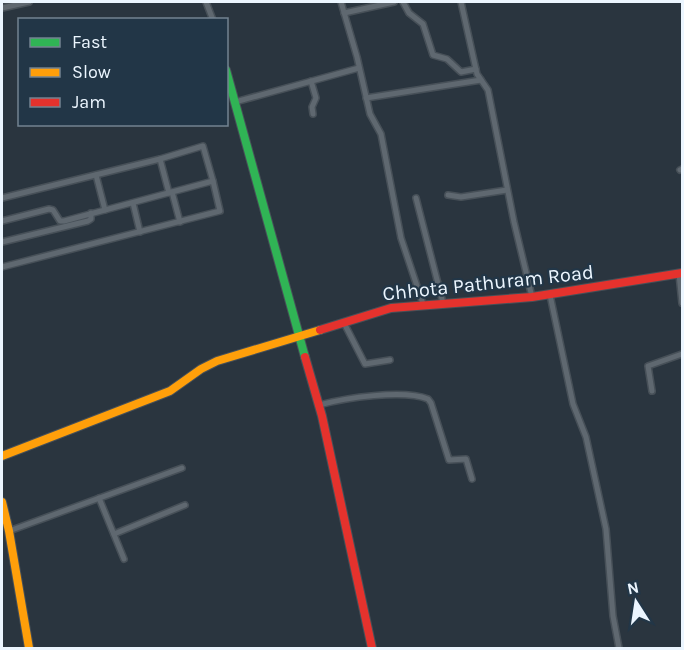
<svg xmlns="http://www.w3.org/2000/svg" width="684" height="650" viewBox="0 0 684 650" font-family="Karla,sans-serif">
<style>
.lines{fill:none;stroke-linecap:round;stroke-linejoin:round}
.street-casing{stroke:#475058;stroke-width:8}
.fast-casing{stroke:#475058;stroke-width:10}
.slow-casing{stroke:#475058;stroke-width:10}
.jam-casing{stroke:#475058;stroke-width:10}
.street{stroke:#5f6870;stroke-width:5}
.fast{stroke:#30b455;stroke-width:8}
.slow{stroke:#ff9f0a;stroke-width:8}
.jam{stroke:#e5322d;stroke-width:8}
.labels{text-anchor:middle;dominant-baseline:central;stroke-width:4.5;stroke-linejoin:round;paint-order:stroke}
.street-label{font-size:20px;fill:#ecf6ff;stroke:#223647}
</style>
<rect width="100%" height="100%" fill="#2a353f"/>
<g class="lines">
<!-- street casing -->
<g class="street-casing">
<g id="street">
<polyline points="206,2 213,20"/>
<polyline points="341,2 357,57 370,114 381,134 401,238 423,304"/>
<polyline points="403,2 409,13 423,24 433,55 447,59 461,72 476,69"/>
<polyline points="461,2 477,74 488,90 514,222 532,297"/>
<polyline points="2,8 29,2"/>
<polyline points="344,13 394,2"/>
<polyline points="311,81 316,98 312,107 313,114"/>
<polyline points="366,98 481,80"/>
<polyline points="235,102 359,68"/>
<polyline points="160,159 169,193"/>
<polyline points="680,170 682,169"/>
<polyline points="96,175 105,210"/>
<polyline points="172,192 180,222"/>
<polyline points="448,195 461,197 507,190"/>
<polyline points="2,198 160,159 203,146 213,181"/>
<polyline points="416,198 443,303"/>
<polyline points="133,203 140,232"/>
<polyline points="2,221 49,209 53,210 60,221 64,221 213,181 220,211 2,267"/>
<polyline points="2,242 88,221 91,219 91,213"/>
<polyline points="679,274 682,303"/>
<polyline points="550,295 573,404 586,437 606,529 613,616 619,648"/>
<polyline points="344,323 365,364 390,360"/>
<polyline points="652,391 648,366 682,354"/>
<path d="M 319,405 C 345,398 403,389 428,399 L 431,403 L 449,460 L 466,459 L 472,479"/>
<polyline points="99,498 124,559"/>
<polyline points="9,531 182,468"/>
<polyline points="114,534 185,505"/>
</g>
</g>
<!-- fast casing -->
<g class="fast-casing">
<polyline id="fast" points="226,70 305,357"/>
</g>
<!-- slow casing -->
<g class="slow-casing">
<g id="slow">
<polyline points="2,456 170,391 201,369 217,361 320,330"/>
<polyline points="2,502 9,531 29,648"/>
</g>
</g>
<!-- jam casing -->
<g class="jam-casing">
<g id="jam">
<polyline points="320,330 391,308 532,297 682,273"/>
<polyline points="305,357 322,416 372,648"/>
</g>
</g>
<!-- street -->
<use href="#street" class="street"/>
<!-- fast -->
<use href="#fast" class="fast"/>
<!-- slow -->
<use href="#slow" class="slow"/>
<!-- jam -->
<use href="#jam" class="jam"/>
</g>
<g class="labels">
<!-- street labels -->
<g class="street-label">
<text transform="translate(488 283) rotate(-6)">Chhota Pathuram Road</text>
</g>
</g>
<!-- border -->
<rect width="684" height="650" fill="none" stroke="#ecf6ff" stroke-width="6"/>
<!-- legend -->
<rect x="18" y="18" width="210" height="108" fill="#223647" stroke="#738391" stroke-width="1.5"/>
<rect x="30" y="38" width="30" height="9" fill="#30b455" stroke="#738391" stroke-width="1.5"/>
<text x="72" y="48" font-size="18" fill="#ecf6ff">Fast</text>
<rect x="30" y="68" width="30" height="9" fill="#ff9f0a" stroke="#738391" stroke-width="1.5"/>
<text x="72" y="78" font-size="18" fill="#ecf6ff">Slow</text>
<rect x="30" y="98" width="30" height="9" fill="#e5322d" stroke="#738391" stroke-width="1.5"/>
<text x="72" y="108" font-size="18" fill="#ecf6ff">Jam</text>
<!-- north arrow -->
<g transform="translate(636 602) rotate(348)" stroke="#223647" stroke-width="4.5" paint-order="stroke">
<path d="M0-4.5L10 22L0 15L-10 22Z" fill="#ecf6ff"/>
<text y="-9" font-size="16" font-weight="bold" text-anchor="middle" fill="#ecf6ff">N</text>
</g>
</svg>
